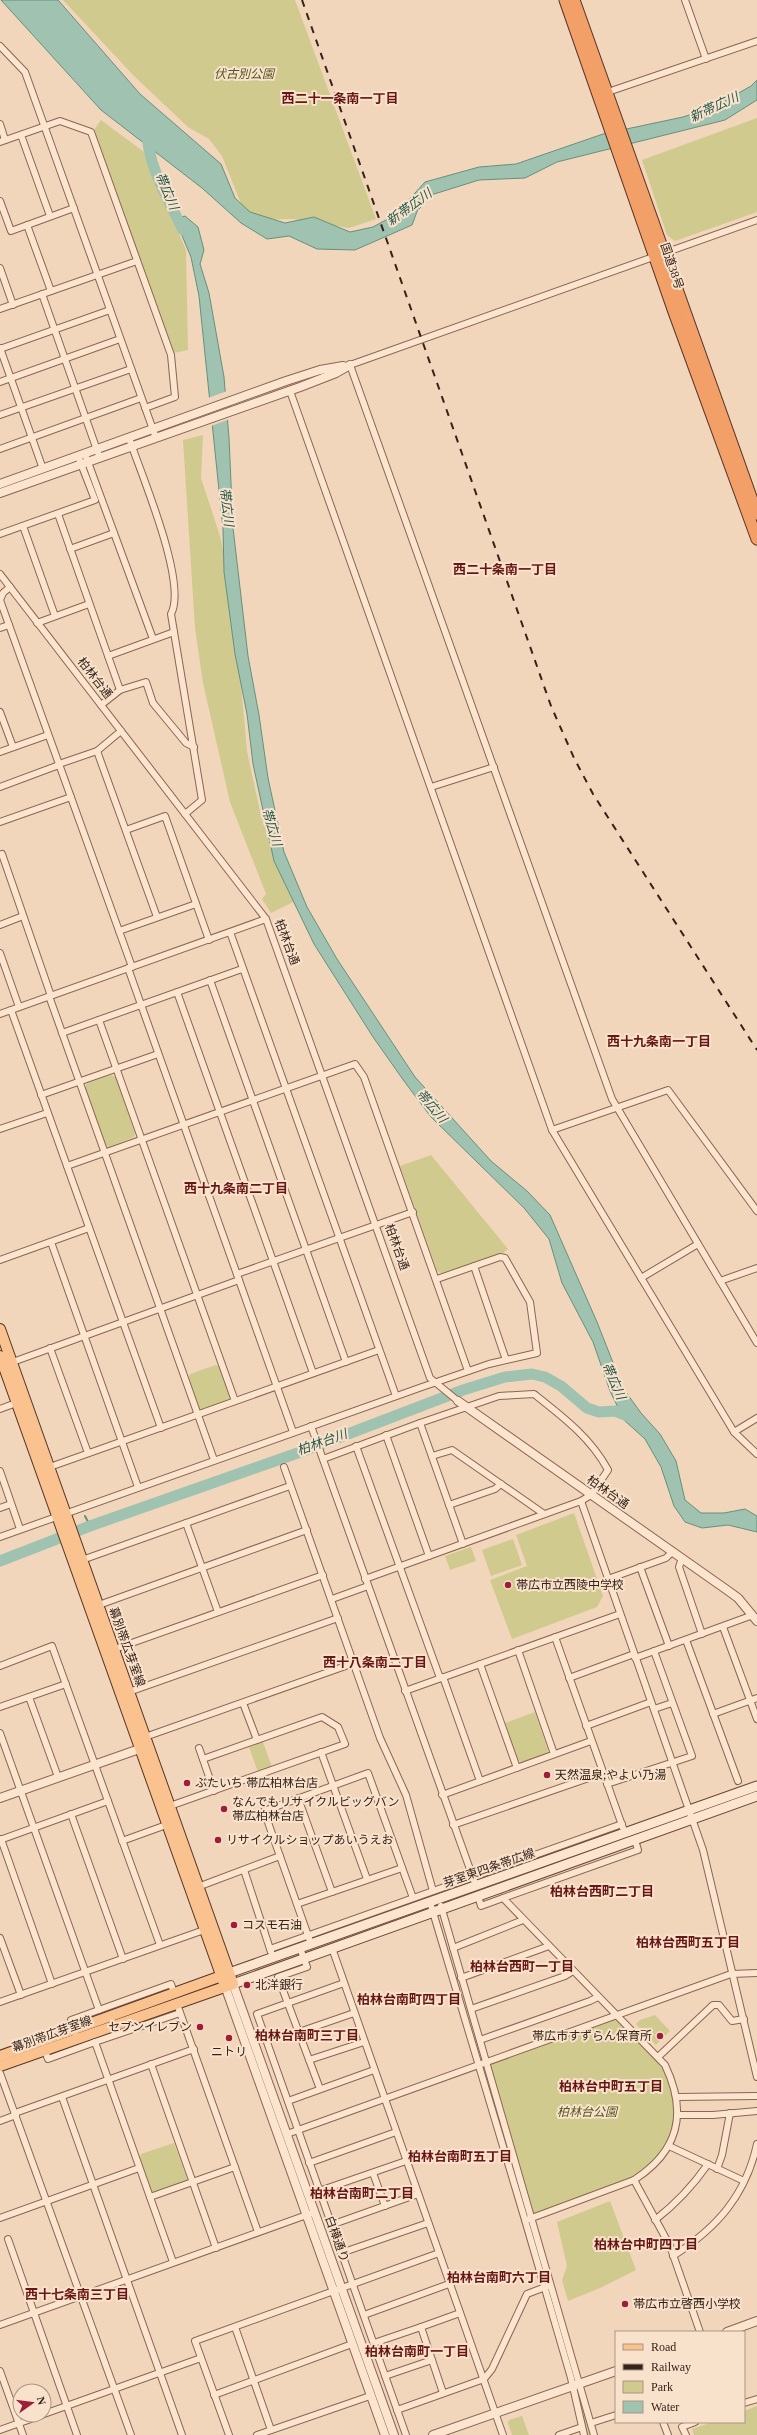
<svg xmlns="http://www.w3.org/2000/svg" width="757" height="2435" viewBox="0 0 757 2435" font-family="'Times New Roman','Noto Sans JP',serif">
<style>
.green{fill:#d0ca8e}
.water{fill:#9fc2b1;stroke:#67907d}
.pier{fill:#f1d6bb}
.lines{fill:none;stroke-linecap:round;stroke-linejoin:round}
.stream{stroke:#67907d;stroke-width:2}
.river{stroke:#9fc2b1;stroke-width:11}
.minor-casing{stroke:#8a6553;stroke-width:8}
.tertiary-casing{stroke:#8a6553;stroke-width:10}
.secondary-casing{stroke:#6b4737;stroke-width:11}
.primary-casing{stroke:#573529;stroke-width:12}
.trunk-casing{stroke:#573529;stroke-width:13}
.minor{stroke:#fce5ce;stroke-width:6}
.tertiary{stroke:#fce5ce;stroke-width:8}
.secondary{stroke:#fce5ce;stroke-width:9}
.primary{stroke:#f9c28e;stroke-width:10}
.trunk{stroke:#f2a068;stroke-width:11}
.rail{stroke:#37221a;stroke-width:2;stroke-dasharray:7 7;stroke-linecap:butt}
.poi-dot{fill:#9e1e39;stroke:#f8e2cb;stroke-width:1.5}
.labels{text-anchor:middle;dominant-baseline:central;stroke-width:4;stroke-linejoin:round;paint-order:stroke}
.park-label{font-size:12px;font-style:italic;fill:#53561f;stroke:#f8e2cb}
.street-label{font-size:12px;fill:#37221a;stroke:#f8e2cb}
.poi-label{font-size:12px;fill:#37221a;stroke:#f8e2cb;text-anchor:start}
.neighbourhood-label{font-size:13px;font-weight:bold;fill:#681615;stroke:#f8e2cb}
.water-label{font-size:13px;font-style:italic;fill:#27594c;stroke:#f8e2cb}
</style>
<rect width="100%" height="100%" fill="#f1d6bb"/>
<!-- green -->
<g class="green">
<polygon points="63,0 295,0 376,219 349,228 294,219 257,220 242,206 222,156 209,139 188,127 134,76"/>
<polygon points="757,118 757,212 675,241 667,235 642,160"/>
<polygon points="101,120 144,152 186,250 188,350 174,353 94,130"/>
<polygon points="203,435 201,478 220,536 228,573 237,640 247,751 261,816 293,902 271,913 262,899 266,894 230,802 203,683 195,628 183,440"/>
<polygon points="111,1075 116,1077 135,1134 134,1137 109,1147 105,1145 85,1088 87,1083"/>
<polygon points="431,1155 508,1249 503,1253 443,1274 437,1271 400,1166"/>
<polygon points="216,1365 220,1367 231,1396 229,1401 202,1410 199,1409 188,1378 190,1374"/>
<polygon points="574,1513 603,1596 597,1607 512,1639 490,1580 527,1566 516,1535"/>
<polygon points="513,1539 522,1565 491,1576 482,1550"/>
<polygon points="471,1547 476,1561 450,1570 445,1556"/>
<polygon points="535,1712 548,1750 547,1753 522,1762 518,1760 505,1723"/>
<polygon points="263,1742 272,1767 258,1772 249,1747"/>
<polygon points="655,2015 670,2031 656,2045 636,2024 640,2020"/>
<polygon points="617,2016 665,2065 678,2115 669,2146 634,2180 532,2218 486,2063"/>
<polygon points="174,2143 188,2181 153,2193 150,2191 139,2161 141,2154"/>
<polygon points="610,2201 636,2270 600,2288 568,2301 562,2280 567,2266 557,2222"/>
<polygon points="579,2392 593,2435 586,2435 576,2393"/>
<polygon points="757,2406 757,2435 694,2435 692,2429 712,2422 744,2422 744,2411"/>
<polygon points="522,2416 529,2435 512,2435 508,2423 509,2420"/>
</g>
<!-- water -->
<g class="water">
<polygon points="1,0 58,0 140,94 221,164 235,198 250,212 285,223 314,217 350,232 373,227 395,215 425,182 479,167 516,164 603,134 683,117 714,107 751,86 757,80 757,100 725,120 557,162 525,178 479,180 431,195 419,209 415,204 418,209 412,225 355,250 317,249 289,236 267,239 241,223 202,188 101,110"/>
<polygon points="185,216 198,227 204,250 200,264 209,293 224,377 229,438 233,528 248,656 259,715 268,778 284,852 307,907 337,959 415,1077 491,1161 527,1191 550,1215 597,1322 623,1388 641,1413 660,1434 676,1461 685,1500 701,1513 724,1513 745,1509 757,1516 757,1532 728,1525 702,1528 685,1522 674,1506 661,1467 645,1439 624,1420 610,1391 593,1342 562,1283 549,1239 524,1208 431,1117 404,1081 373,1037 314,944 274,861 253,764 247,714 235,654 224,572 223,529 199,296 191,257 175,219"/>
</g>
<!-- pier -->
<polygon class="pier" points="227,391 230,419 211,426 208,398"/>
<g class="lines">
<!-- stream -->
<polyline class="stream" points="85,1516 90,1526"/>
<!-- river -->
<g class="river">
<path d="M 147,131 C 147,165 169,200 183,230"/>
<polyline points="0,1561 90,1526 306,1450 463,1390 505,1377 532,1374 545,1377 561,1386 587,1408 599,1412 615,1411 633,1418"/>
</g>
<!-- minor casing -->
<g class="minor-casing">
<g id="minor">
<polyline points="685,0 706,59"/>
<polyline points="0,46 25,72 156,438"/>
<polyline points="605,93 757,41"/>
<polyline points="0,124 5,140"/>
<polyline points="21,135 50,216"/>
<polyline points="0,142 60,121 91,132 171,355 175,397 145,408"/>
<polyline points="0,201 11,231 74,208"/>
<polyline points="757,220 350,365 612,1099 757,1343"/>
<polyline points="27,225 51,291"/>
<polyline points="0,268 13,305"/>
<polyline points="42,294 98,453"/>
<polyline points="0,309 137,261"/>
<polyline points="0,348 43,469"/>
<polyline points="0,349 110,310"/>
<polyline points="0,382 120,339"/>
<polyline points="290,391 552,1130 734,1432 757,1454"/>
<polyline points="0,415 131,369"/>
<path d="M 129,438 C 141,474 188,583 171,614 L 202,800 L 185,814"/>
<polyline points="0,449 141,398"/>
<polyline points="85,454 153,639"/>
<polyline points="58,514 120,690 101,705"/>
<polyline points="23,526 55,616"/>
<polyline points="0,534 95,500 78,456"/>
<polyline points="70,549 114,533"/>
<polyline points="0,574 266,919 430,1378 458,1401"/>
<polyline points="10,587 3,593 0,600 132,967"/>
<polyline points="37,623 89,604"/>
<polyline points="0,628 9,625"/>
<polyline points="108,656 174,632"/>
<polyline points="120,690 146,682 153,703 186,743 194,747"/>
<polyline points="0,712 13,747"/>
<polyline points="121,731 97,751 157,917"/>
<polyline points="0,752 48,735"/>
<polyline points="59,764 97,751"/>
<polyline points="0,787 59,765"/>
<polyline points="431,787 494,767"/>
<polyline points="0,822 71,797"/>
<polyline points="126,830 165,816 209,940"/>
<polyline points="0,855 2,854 51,996"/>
<polyline points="0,925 23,916"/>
<polyline points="119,931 196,904"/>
<polyline points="230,932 396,1396"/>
<polyline points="0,953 19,1007"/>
<polyline points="128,968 293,1432"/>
<polyline points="210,980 346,1362"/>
<polyline points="177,992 313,1373"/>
<polyline points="49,996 214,1460"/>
<polyline points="11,1010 161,1428"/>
<polyline points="0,1014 266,919"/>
<polyline points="99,1020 235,1401"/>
<polyline points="62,1033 242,969"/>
<polyline points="41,1095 158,1054"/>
<polyline points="0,1129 47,1113"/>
<polyline points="552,1130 668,1090 757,1211"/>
<polyline points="67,1166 355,1064 364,1077 468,1371"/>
<polyline points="51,1242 138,1487"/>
<polyline points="0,1260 89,1228"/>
<polyline points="474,1266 506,1360"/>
<polyline points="237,1274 413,1212"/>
<polyline points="641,1278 698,1244"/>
<polyline points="720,1281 757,1268"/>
<polyline points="50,1348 88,1453"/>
<polyline points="10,1363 239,1280"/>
<polyline points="0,1409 19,1402"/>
<polyline points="420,1423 463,1544"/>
<polyline points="311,1426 476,1886"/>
<polyline points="734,1432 757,1418"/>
<polyline points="386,1435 429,1556"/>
<polyline points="356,1446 440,1678"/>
<polyline points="432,1456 452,1450 544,1514"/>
<path d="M 323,1459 L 420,1423 L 499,1396 L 534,1394 C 562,1416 591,1438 608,1470 L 591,1495 L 581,1501 L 365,1579"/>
<polyline points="284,1467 380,1738 406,1795 433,1891"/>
<polyline points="47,1468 379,1350"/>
<polyline points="0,1471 20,1529"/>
<polyline points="581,1501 703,1850 757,2077"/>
<polyline points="449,1505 495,1489 501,1484"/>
<polyline points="0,1508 11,1504"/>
<polyline points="186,1523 218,1612"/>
<polyline points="0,1537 422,1387 489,1364 537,1353 530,1302 505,1258 500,1257 437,1279"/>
<polyline points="682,1558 679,1567 702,1634"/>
<polyline points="82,1560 290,1486"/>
<polyline points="640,1567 669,1646"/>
<polyline points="608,1579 666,1558 672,1552"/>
<polyline points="332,1599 368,1586"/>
<polyline points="96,1606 307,1530"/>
<polyline points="723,1627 757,1719"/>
<polyline points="555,1637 623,1828"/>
<polyline points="686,1640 738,1781"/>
<polyline points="112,1650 323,1575"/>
<polyline points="518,1650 554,1754"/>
<polyline points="635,1658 753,1615"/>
<polyline points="480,1664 517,1768"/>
<polyline points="0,1666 52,1646 160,1945"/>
<polyline points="443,1677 480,1781"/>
<polyline points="569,1678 634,1654"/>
<polyline points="405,1691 620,1614"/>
<polyline points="126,1693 338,1618"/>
<polyline points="29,1697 58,1777"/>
<polyline points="243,1703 257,1740"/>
<polyline points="0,1707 66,1684"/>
<polyline points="654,1709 672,1703"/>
<polyline points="713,1714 757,1698"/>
<polyline points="586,1726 651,1702"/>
<polyline points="0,1733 99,2010"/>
<polyline points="145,1737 354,1663"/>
<polyline points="199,1748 214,1791"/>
<polyline points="321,1752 367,1879"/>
<polyline points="607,1784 692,1756 654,1651"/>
<polyline points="442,1795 591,1741"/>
<polyline points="298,1798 332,1892"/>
<polyline points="167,1807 345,1744 338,1727 322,1717 203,1759"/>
<polyline points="71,1814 123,1959"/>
<polyline points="453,1825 603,1773"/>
<polyline points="1,1839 52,1984"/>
<polyline points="0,1840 108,1801"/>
<polyline points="122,1841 169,1824"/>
<polyline points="244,1870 271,1952"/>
<polyline points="195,1888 280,1856"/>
<path d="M 478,1896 L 481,1906 L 503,1898 L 665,2065 C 688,2113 679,2151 634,2180 L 529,2219"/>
<polyline points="503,1898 638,1850 635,1840"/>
<polyline points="430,1902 525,2220 571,2378 584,2435"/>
<polyline points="297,1904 402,1868"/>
<polyline points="441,1906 594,2435"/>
<polyline points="0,1938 21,1995"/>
<polyline points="311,1944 264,1811 368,1773 413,1898"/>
<polyline points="300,1948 307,1967 278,1977 320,2089"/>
<polyline points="332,1948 503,2435"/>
<polyline points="453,1948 523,1920"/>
<polyline points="270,1949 622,1824"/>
<polyline points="461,1978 549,1946"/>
<polyline points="344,1983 257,2014 406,2435"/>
<polyline points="0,2002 204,1930"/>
<polyline points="177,2004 258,2232"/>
<polyline points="471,2009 565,1976 573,1971"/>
<polyline points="75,2032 71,2020 171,1984 174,1993"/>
<polyline points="299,2032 354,2013"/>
<polyline points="480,2040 590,2001 598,1997"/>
<polyline points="95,2042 180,2013"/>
<polyline points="45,2051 48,2059 95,2042 173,2262"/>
<polyline points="658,2057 713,2005 719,2005 732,2021 744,2019"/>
<polyline points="309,2060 364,2042"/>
<polyline points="151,2064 216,2248"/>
<polyline points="0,2073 131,2435"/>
<polyline points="62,2097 182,2435"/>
<polyline points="676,2097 757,2096"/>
<polyline points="288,2101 374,2070"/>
<polyline points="15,2113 194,2049"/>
<polyline points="678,2115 713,2115 757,2111"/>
<polyline points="0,2121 16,2115"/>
<polyline points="287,2134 731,1974 757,1973"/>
<polyline points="669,2146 744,2181"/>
<polyline points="309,2163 396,2132"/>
<polyline points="717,2169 722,2155 730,2113"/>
<polyline points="373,2173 385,2206"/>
<polyline points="634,2180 670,2246 700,2332"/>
<polyline points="319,2191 406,2161"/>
<polyline points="150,2197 235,2167"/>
<polyline points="0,2218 139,2168"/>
<path d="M 655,2220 C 677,2203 692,2187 708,2164"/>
<polyline points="331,2225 418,2194"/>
<polyline points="8,2239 77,2435"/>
<polyline points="341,2253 428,2223"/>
<path d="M 673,2256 C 717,2228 746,2195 757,2144"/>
<polyline points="364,2315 449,2284"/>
<polyline points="0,2325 315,2212"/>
<polyline points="235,2327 271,2430"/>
<polyline points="421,2327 460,2313"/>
<polyline points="374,2343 421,2327 443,2393"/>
<polyline points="0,2371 23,2435"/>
<polyline points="385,2376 432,2360"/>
<polyline points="214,2395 352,2344"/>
<polyline points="744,2403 757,2399"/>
<polyline points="397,2410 484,2379 492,2369 527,2294 548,2286"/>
<polyline points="44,2414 201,2358"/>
<polyline points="663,2422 668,2435"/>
<polyline points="591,2423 616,2415"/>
<polyline points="0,2430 42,2415"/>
<polyline points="229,2435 195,2341 439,2253"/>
<polyline points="257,2435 370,2396"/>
<polyline points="559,2435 582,2427"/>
<polyline points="686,2435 682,2427 695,2422"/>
</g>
</g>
<!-- tertiary casing -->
<g class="tertiary-casing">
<g id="tertiary">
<polyline points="0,484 286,381 320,370 343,366"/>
<polyline points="0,493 300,387 336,373 350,365"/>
<polyline points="458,1401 727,1590 738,1598 757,1621"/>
<polyline points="0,1798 145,1747"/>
<polyline points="233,1984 394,2435"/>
<polyline points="225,1986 385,2435"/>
<polyline points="727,2332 757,2321"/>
<polyline points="433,2435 616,2371"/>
</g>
</g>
<!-- secondary casing -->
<g class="secondary-casing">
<g id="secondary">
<polyline points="229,1973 757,1786"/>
<polyline points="233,1984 757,1796"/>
</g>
</g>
<!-- primary casing -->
<g class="primary-casing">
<g id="primary">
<polyline points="0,1329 233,1984 0,2066"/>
<polyline points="0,1356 225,1986"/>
<polyline points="0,2056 227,1974"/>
</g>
</g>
<!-- trunk casing -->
<g class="trunk-casing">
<g id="trunk">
<polyline points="565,0 674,312 757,539"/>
<polyline points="574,0 757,514"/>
</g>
</g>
<!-- minor -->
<use href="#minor" class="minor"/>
<!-- tertiary -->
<use href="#tertiary" class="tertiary"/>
<!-- secondary -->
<use href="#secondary" class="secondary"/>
<!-- primary -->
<use href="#primary" class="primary"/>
<!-- trunk -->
<use href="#trunk" class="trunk"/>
<!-- rail -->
<polyline class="rail" points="302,0 551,706 574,758 593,794 757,1050"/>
</g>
<!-- markers -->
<g class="poi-dot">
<circle cx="508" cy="1585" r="4"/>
<circle cx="547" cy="1775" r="4"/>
<circle cx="187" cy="1783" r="4"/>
<circle cx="224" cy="1809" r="4"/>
<circle cx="218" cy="1840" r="4"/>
<circle cx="234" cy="1925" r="4"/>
<circle cx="247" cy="1985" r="4"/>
<circle cx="200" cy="2027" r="4"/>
<circle cx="660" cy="2036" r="4"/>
<circle cx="229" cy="2038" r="4"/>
<circle cx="625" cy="2304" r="4"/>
</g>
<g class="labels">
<!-- park labels -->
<g class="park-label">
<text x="244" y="74">伏古別公園</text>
<text x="587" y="2112">柏林台公園</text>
</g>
<!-- street labels -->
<g class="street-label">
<text transform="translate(672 266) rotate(71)">国道38号</text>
<text transform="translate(95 678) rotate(52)">柏林台通</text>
<text transform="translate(287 942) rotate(69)">柏林台通</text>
<text transform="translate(397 1247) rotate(70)">柏林台通</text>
<text transform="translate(608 1492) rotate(35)">柏林台通</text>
<text transform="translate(127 1647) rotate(70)">幕別帯広芽室線</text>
<text transform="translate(489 1868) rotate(-19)">芽室東四条帯広線</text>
<text transform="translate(52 2034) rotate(-20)">幕別帯広芽室線</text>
<text transform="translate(337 2239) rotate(70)">白樺通り</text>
</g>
<!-- poi labels -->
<g class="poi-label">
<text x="516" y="1585">帯広市立西陵中学校</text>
<text x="555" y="1775">天然温泉;やよい乃湯</text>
<text x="195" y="1783">ぶたいち 帯広柏林台店</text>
<text x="232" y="1802">なんでもリサイクルビッグバン<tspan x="232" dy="14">帯広柏林台店</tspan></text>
<text x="226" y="1840">リサイクルショップあいうえお</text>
<text x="242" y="1925">コスモ石油</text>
<text x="255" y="1985">北洋銀行</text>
<text x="192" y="2027" text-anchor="end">セブンイレブン</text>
<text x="652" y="2036" text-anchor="end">帯広市すずらん保育所</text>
<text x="229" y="2052" text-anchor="middle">ニトリ</text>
<text x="633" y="2304">帯広市立啓西小学校</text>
</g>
<!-- neighbourhood labels -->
<g class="neighbourhood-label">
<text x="340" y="98">西二十一条南一丁目</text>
<text x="505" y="569">西二十条南一丁目</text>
<text x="659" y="1041">西十九条南一丁目</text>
<text x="236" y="1188">西十九条南二丁目</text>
<text x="375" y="1662">西十八条南二丁目</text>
<text x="602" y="1891">柏林台西町二丁目</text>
<text x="688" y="1942">柏林台西町五丁目</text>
<text x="522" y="1966">柏林台西町一丁目</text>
<text x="409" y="1999">柏林台南町四丁目</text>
<text x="307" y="2035">柏林台南町三丁目</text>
<text x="611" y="2086">柏林台中町五丁目</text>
<text x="460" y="2156">柏林台南町五丁目</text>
<text x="362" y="2193">柏林台南町二丁目</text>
<text x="646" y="2244">柏林台中町四丁目</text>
<text x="499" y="2277">柏林台南町六丁目</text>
<text x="77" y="2294">西十七条南三丁目</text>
<text x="417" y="2351">柏林台南町一丁目</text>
</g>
<!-- water labels -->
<g class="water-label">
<text transform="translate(714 107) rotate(-25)">新帯広川</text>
<text transform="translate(167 191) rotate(67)">帯広川</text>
<text transform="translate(409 207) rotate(-36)">新帯広川</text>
<text transform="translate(227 507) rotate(83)">帯広川</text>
<text transform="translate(272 827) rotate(73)">帯広川</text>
<text transform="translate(432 1106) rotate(50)">帯広川</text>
<text transform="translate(614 1381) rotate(66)">帯広川</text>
<text transform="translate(322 1442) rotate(-20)">柏林台川</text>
</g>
</g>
<!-- legend -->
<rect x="615" y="2331" width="130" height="92" fill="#f8e2cb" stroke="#ab9584"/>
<rect x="623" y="2344" width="20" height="6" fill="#f9c28e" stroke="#ab9584"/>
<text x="651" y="2351" font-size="12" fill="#37221a">Road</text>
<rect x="623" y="2364" width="20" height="6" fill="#37221a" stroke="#ab9584"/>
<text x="651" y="2371" font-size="12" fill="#37221a">Railway</text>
<rect x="623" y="2381" width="20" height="12" fill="#d0ca8e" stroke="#ab9584"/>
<text x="651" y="2391" font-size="12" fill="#37221a">Park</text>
<rect x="623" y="2401" width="20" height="12" fill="#9fc2b1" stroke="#ab9584"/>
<text x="651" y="2411" font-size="12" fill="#37221a">Water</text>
<!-- north arrow -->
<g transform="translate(32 2403) rotate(76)"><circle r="19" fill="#f8e2cb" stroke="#ab9584"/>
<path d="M0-3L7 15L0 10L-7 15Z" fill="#9e1e39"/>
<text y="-6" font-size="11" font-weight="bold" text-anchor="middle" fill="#37221a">N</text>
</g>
</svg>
